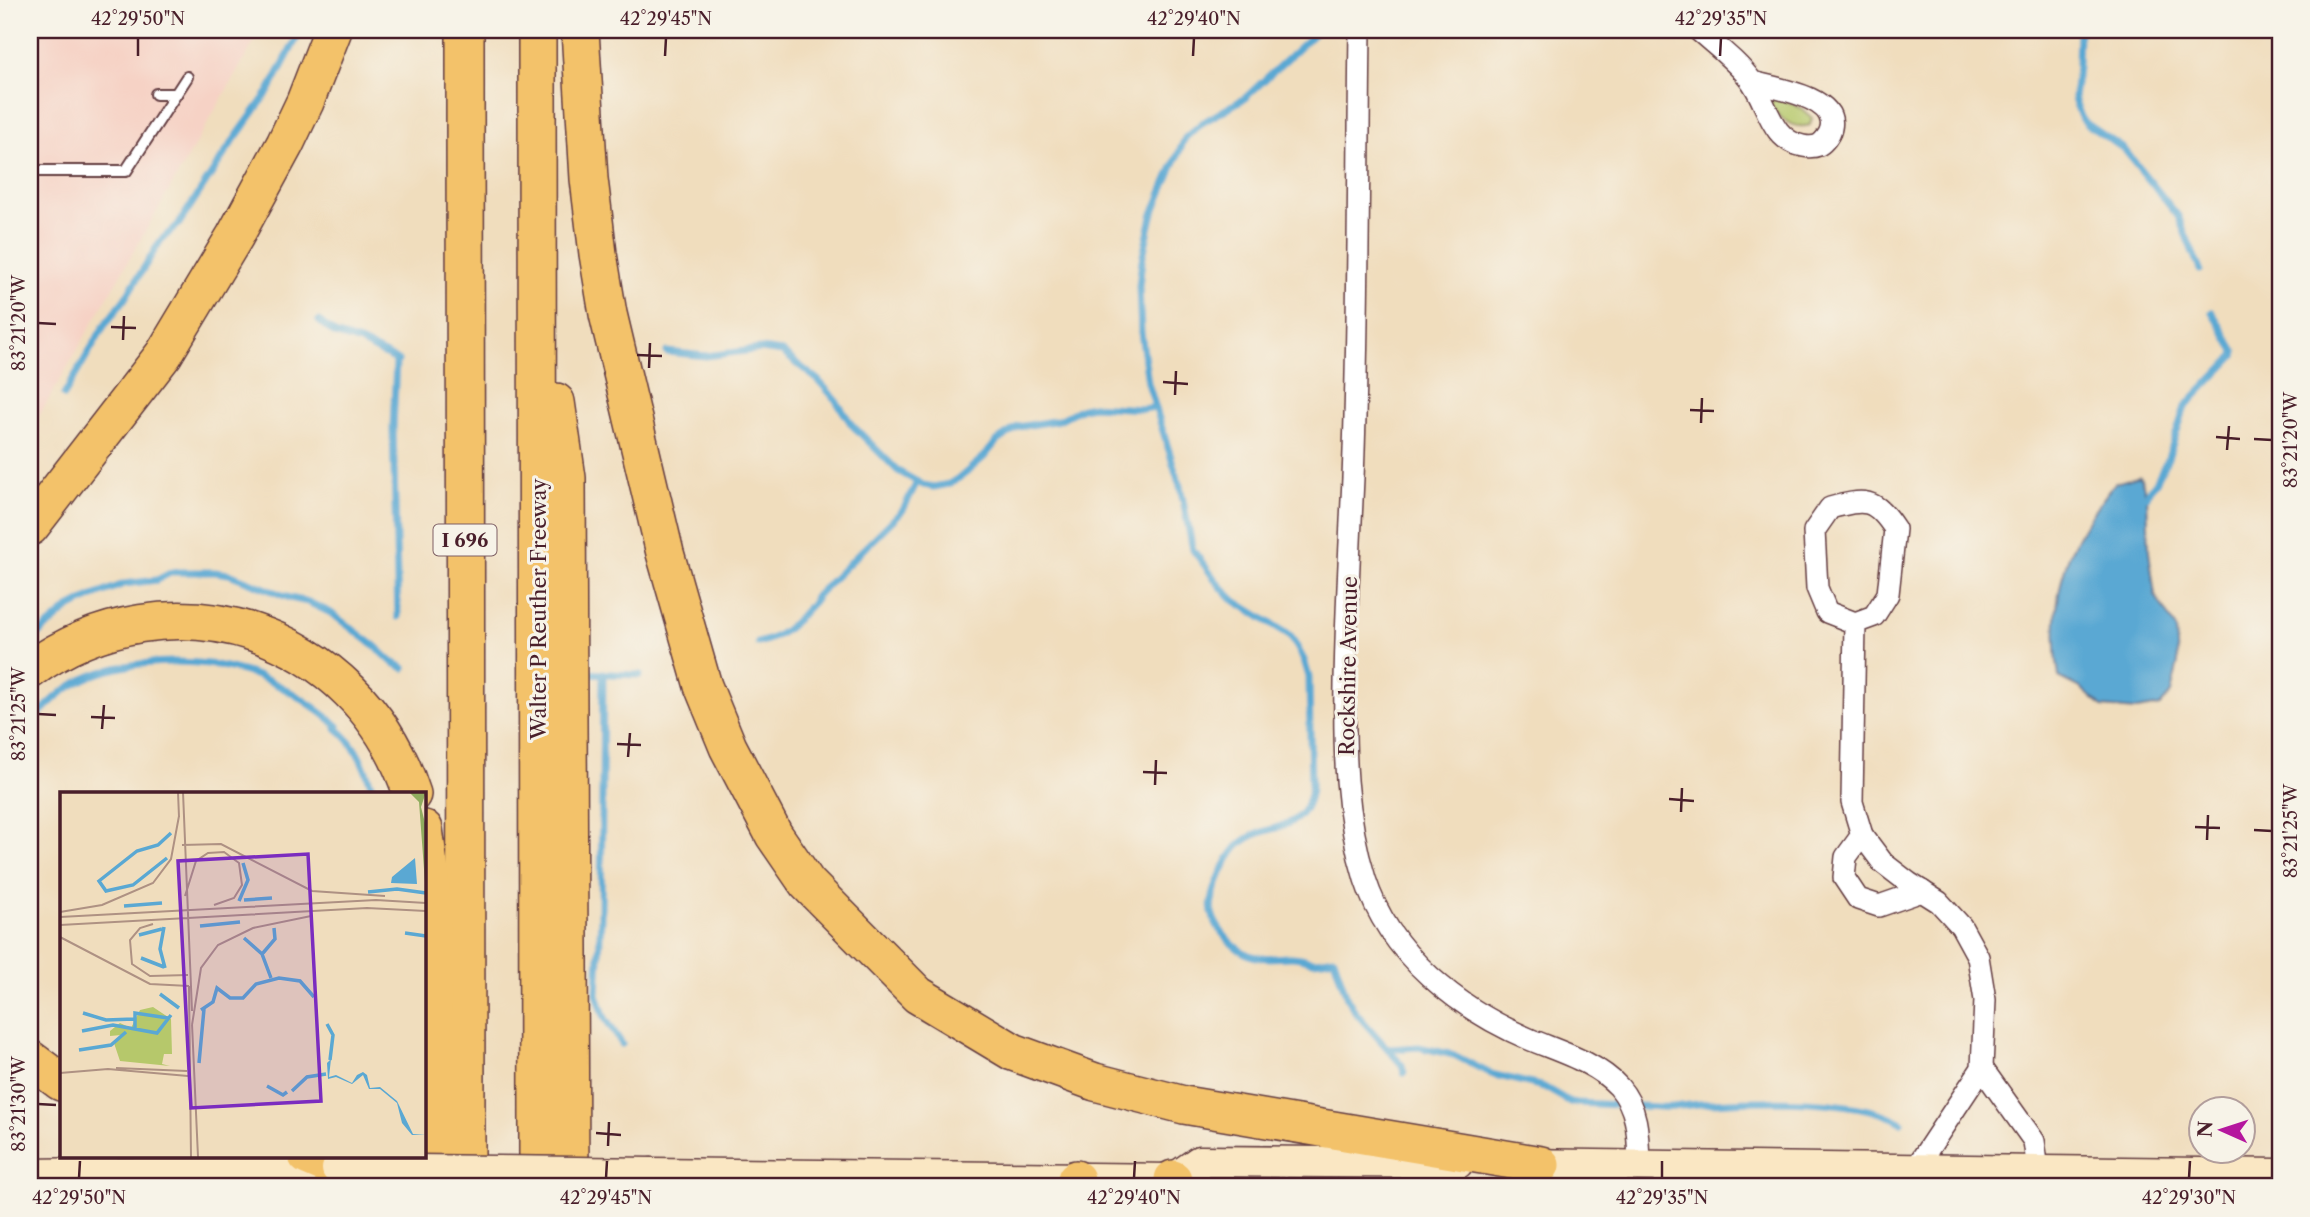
<svg xmlns="http://www.w3.org/2000/svg" width="2310" height="1217" viewBox="0 0 2310 1217" font-family="'Libre Caslon Text',serif">
<style>
.built{fill:#f6d2c5}
.green{fill:#b6c86b;stroke:#80744b;stroke-width:2}
.water{fill:#5aa8d3;stroke:#52647f;stroke-width:2}
.lines{fill:none;stroke-linecap:round;stroke-linejoin:round}
.stream{stroke:#5aa8d3;stroke-width:7}
.service-casing{stroke:#633c41;stroke-width:14}
.minor-casing{stroke:#633c41;stroke-width:24}
.secondary-casing{stroke:#633c41;stroke-width:33}
.motorway-casing{stroke:#633c41;stroke-width:40}
.service{stroke:#fff;stroke-width:10}
.minor{stroke:#fff;stroke-width:21}
.secondary{stroke:#fae7c3;stroke-width:30}
.motorway{stroke:#f3c26a;stroke-width:37}
.secondary-bridge-casing{stroke:#633c41;stroke-width:33;stroke-linecap:butt}
.secondary-bridge{stroke:#fae7c3;stroke-width:30}
.ticks{fill:none;stroke:#4a1f2b;stroke-width:2.5}
.labels{text-anchor:middle;dominant-baseline:central;stroke-width:6;stroke-linejoin:round;paint-order:stroke}
.shield{fill:#f7f3e8;stroke:#7e5f64;stroke-width:2}
.shield-label{font-size:19px;font-weight:bold;fill:#4a1f2b}
.street-label{font-size:21px;fill:#4a1f2b;stroke:#f7f3e8}
.inset-river{fill:none;stroke:#5aa8d3;stroke-width:3.5}
.inset-road{fill:none;stroke:#ae9183;stroke-width:2}
.view{fill:#7b2cbf;fill-opacity:0.15;stroke:#7b2cbf;stroke-width:3.5}
.inset-edge{fill:none;stroke:#4a1f2b;stroke-width:3.5}
.neatline{fill:none;stroke:#4a1f2b;stroke-width:2.5}
.ticks-label{font-size:18px;text-anchor:middle;fill:#4a1f2b}
</style>
<rect width="100%" height="100%" fill="#f7f3e8"/>
<filter id="ink" filterUnits="userSpaceOnUse"><feTurbulence type="fractalNoise" baseFrequency=".0143" numOctaves="2"/><feDisplacementMap in="SourceGraphic" scale="14" xChannelSelector="R" yChannelSelector="G"/><feConvolveMatrix kernelMatrix="1 2 1 2 8 2 1 2 1" color-interpolation-filters="sRGB"/></filter>
<filter id="wash" filterUnits="userSpaceOnUse"><feTurbulence type="fractalNoise" baseFrequency=".00686" numOctaves="4" result="noise"/><feDisplacementMap in="SourceGraphic" scale="28" xChannelSelector="R" yChannelSelector="G"/><feGaussianBlur stdDeviation="1.57" result="paint"/><feColorMatrix in="noise" values="0 0 0 0 0 0 0 0 0 0 0 0 0 0 0 0 0 1.4 0 .05"/><feComposite in="paint" operator="in"/></filter>
<g filter="url(#wash)">
<rect width="100%" height="100%" fill="#f0ddbd"/>
<!-- built -->
<polygon class="built" points="30,30 261,30 30,432"/>
<!-- green -->
<path class="green" d="M 1774,95 L 1801,108 L 1812,118 L 1810,125 C 1791,131 1775,115 1767,99 Z"/>
<!-- water -->
<path class="water" d="M 2140,476 L 2147,497 L 2149,552 L 2155,595 L 2176,629 L 2178,663 L 2171,693 L 2160,706 L 2137,710 L 2102,707 L 2081,688 L 2059,677 C 2052,635 2055,586 2073,547 C 2083,524 2100,503 2115,483 Z"/>
<g class="lines">
<!-- stream -->
<g class="stream">
<path d="M 1318,30 L 1245,98 L 1202,123 L 1185,138 L 1152,216 L 1142,260 L 1139,286 L 1141,332 L 1148,383 L 1180,486 L 1193,550 L 1220,586 L 1235,601 L 1291,636 L 1304,660 L 1309,677 L 1311,789 C 1303,840 1264,818 1236,848 C 1225,861 1215,885 1212,901 C 1207,921 1232,948 1249,955 C 1262,960 1278,957 1292,957 C 1299,957 1306,960 1313,961 C 1320,961 1328,959 1334,958 L 1347,998 L 1356,1013 L 1402,1065 L 1404,1073"/>
<polyline points="2079,30 2078,67 2074,98 2081,117 2087,124 2124,149 2178,216 2200,270"/>
<polyline points="319,321 335,334 360,342 398,361"/>
<polyline points="667,352 706,356 761,349 782,352 818,380 835,399 852,425 898,471 923,485 934,487 949,484 962,476 984,457 997,441 1018,427 1059,420 1082,408 1093,406 1143,409 1155,407"/>
<polyline points="396,361 393,428 398,617"/>
<polyline points="64,395 104,326 124,300 161,240 178,225 231,144 269,91 301,30"/>
<polyline points="2147,497 2149,490 2156,482 2168,458 2185,407 2234,356 2235,351 2212,312"/>
<polyline points="30,641 69,608 91,597 124,584 157,580 172,572 215,572 229,574 290,598 308,602 331,613 375,646 392,662 404,668"/>
<path d="M 758,643 C 786,636 796,620 815,600 L 814,598 L 903,510 L 917,482"/>
<polyline points="584,673 640,675"/>
<polyline points="603,673 601,918 597,994 605,1018 622,1044"/>
<path d="M 30,723 C 42,711 55,696 70,687 C 91,673 116,667 140,664 C 220,655 277,674 338,726 L 336,728 C 357,744 366,769 374,794"/>
<path d="M 1389,1049 L 1419,1047 L 1454,1055 L 1491,1074 L 1544,1087 L 1570,1102 L 1576,1103 C 1598,1104 1619,1105 1641,1106 C 1651,1106 1663,1108 1673,1107 C 1728,1100 1854,1094 1901,1122"/>
</g>
</g>
</g>
<g filter="url(#ink)">
<g class="lines">
<!-- service casing -->
<g class="service-casing">
<g id="service">
<polyline points="156,94 176,94"/>
<polyline points="30,171 126,171 187,77"/>
</g>
</g>
<!-- minor casing -->
<g class="minor-casing">
<g id="minor">
<path d="M 1360,30 C 1358,179 1359,329 1353,478 C 1350,546 1346,614 1345,682 C 1344,749 1345,815 1365,879 C 1389,955 1459,1009 1529,1039 C 1560,1052 1596,1062 1619,1087 C 1639,1110 1638,1137 1639,1166"/>
<path d="M 1698,30 C 1715,45 1740,64 1752,82 C 1768,105 1771,140 1803,146 C 1808,147 1814,147 1819,145 C 1824,142 1830,134 1831,128 C 1838,97 1775,88 1752,82"/>
<path d="M 1855,623 L 1827,612 L 1817,588 L 1814,531 L 1830,508 C 1865,499 1874,497 1895,529 L 1888,594 L 1874,616 L 1855,623 L 1852,802 L 1862,835 L 1883,863 L 1909,883 L 1939,902 L 1961,926 L 1978,957 L 1985,1000 L 1982,1068 L 1915,1169"/>
<polyline points="1862,835 1846,857 1844,878 1858,899 1879,906 1922,891"/>
<polyline points="1982,1068 2034,1141 2038,1170"/>
</g>
</g>
<!-- secondary casing -->
<g class="secondary-casing">
<g id="secondary">
<polyline points="1518,1164 2280,1174"/>
<polyline points="652,1173 1173,1179 1199,1161 1458,1163"/>
<polyline points="30,1174 334,1169"/>
</g>
</g>
<!-- motorway casing -->
<g class="motorway-casing">
<g id="motorway">
<polyline points="465,30 466,1187"/>
<polyline points="537,30 538,1187"/>
<polyline points="580,30 589,179 598,254 608,314 665,553 703,686 728,747 774,835 807,883 918,995 1013,1052 1095,1082 1184,1105 1541,1165"/>
<polyline points="556,402 567,478 570,1187"/>
<polyline points="30,527 164,354 235,236 285,144 305,102 333,30"/>
<path d="M 30,670 C 169,569 359,629 412,794"/>
<polyline points="424,829 430,872 432,915 434,1187"/>
<polyline points="30,1059 61,1082"/>
<polyline points="307,1156 337,1169"/>
<polyline points="1076,1187 1076,1179"/>
<polyline points="1173,1187 1173,1179"/>
</g>
</g>
<!-- service -->
<use href="#service" class="service"/>
<!-- minor -->
<use href="#minor" class="minor"/>
<!-- secondary -->
<use href="#secondary" class="secondary"/>
<!-- motorway -->
<use href="#motorway" class="motorway"/>
<!-- secondary-bridge casing -->
<g class="secondary-bridge-casing">
<polyline id="secondary-bridge" points="337,1169 652,1173"/>
</g>
<!-- secondary-bridge -->
<use href="#secondary-bridge" class="secondary-bridge"/>
</g>
</g>
<!-- ticks -->
<path class="ticks" d="M 138,56 L 138,38M 665,56 L 666,38M 1193,56 L 1194,38M 1720,56 L 1721,38M 38,323 L 56,324M 111,327 L 136,328M 123,340 L 124,316M 637,355 L 662,356M 649,368 L 650,343M 1163,382 L 1188,384M 1175,395 L 1176,371M 1690,410 L 1714,411M 1701,423 L 1702,398M 2216,437 L 2240,439M 2254,439 L 2272,440M 2227,450 L 2229,426M 38,714 L 56,715M 91,717 L 115,718M 102,729 L 104,705M 617,744 L 641,745M 628,757 L 630,733M 1143,772 L 1167,773M 1155,785 L 1156,760M 1669,799 L 1694,801M 1681,812 L 1682,788M 2195,827 L 2220,828M 2254,830 L 2272,831M 2207,840 L 2208,815M 38,1104 L 56,1105M 596,1133 L 621,1135M 608,1146 L 609,1122M 79,1178 L 80,1161M 606,1178 L 607,1161M 1134,1178 L 1135,1161M 1662,1178 L 1662,1161M 2189,1178 L 2190,1161"/>
<g class="labels">
<!-- shield labels -->
<rect class="shield" x="433.5" y="524.5" width="63" height="31" rx="5"/>
<g class="shield-label">
<text x="465" y="540">I 696</text>
</g>
<!-- street labels -->
<g class="street-label">
<text transform="translate(538 609) rotate(-90)">Walter P Reuther Freeway</text>
<text transform="translate(1348 666) rotate(-89)">Rockshire Avenue</text>
</g>
</g>
<!-- overview -->
<g transform="translate(60 792)">
<rect width="366" height="366" fill="#f0ddbd"/>
<path d="M 93,215 L 111,227 L 112,262 L 104,262 L 102,272 L 110,274 L 60,269 L 54,251 L 61,243 L 50,244 L 50,239 L 60,231 L 71,236 L 80,218 Z" fill="#b6c86b"/>
<path d="M 349,0 L 366,0 L 361,15 L 366,35 L 366,104 L 359,10 Z" fill="#90ac5f"/>
<path d="M 355,66 L 357,92 L 331,91 L 332,85 ZM 271,267 L 269,285 L 276,283 L 292,291 L 297,283 L 303,280 L 307,283 L 310,296 L 320,295 L 337,309 L 353,342 L 366,343 L 352,343 L 342,331 L 337,311 L 320,297 L 309,297 L 303,283 L 292,292 L 276,285 L 268,287 L 267,271 Z" fill="#5aa8d3"/>
<path class="inset-river" d="M 107,66 L 73,93 L 46,99 L 39,89 L 77,59 L 98,53 L 111,41M 308,100 L 337,97 L 366,101M 184,108 L 212,106M 179,109 L 188,88 L 183,71M 64,114 L 102,111M 140,134 L 180,130M 104,135 L 100,157 L 105,176M 345,141 L 366,144M 79,143 L 102,137M 184,146 L 202,162 L 211,186M 203,161 L 215,147 L 214,136M 81,166 L 104,175M 100,202 L 119,216M 141,218 L 153,210 L 157,196 L 170,206 L 183,206 L 196,192 L 219,186 L 240,189 L 254,205M 23,221 L 46,228 L 74,227M 267,232 L 273,243 L 270,268M 75,236 L 75,221 L 108,226M 22,239 L 53,233 L 97,241 L 111,223M 19,258 L 51,253 L 66,240M 139,271 L 144,217M 207,294 L 223,303 L 227,300M 232,299 L 247,285 L 266,282"/>
<path class="inset-road" d="M 118,0 L 119,25M 123,0 L 132,219M 122,53 L 161,52 L 252,99 L 325,104M 125,104 L 136,69 L 148,61 L 164,60 L 179,71 L 182,93 L 174,106 L 154,113M 0,120 L 42,113 L 93,91 L 111,67 L 119,24M 0,125 L 316,108 L 366,111M 93,132 L 80,136 L 70,148 L 72,172 L 90,184 L 128,183M 0,133 L 307,116 L 366,119M 0,145 L 90,192 L 129,194M 129,194 L 131,365M 132,232 L 138,365M 132,233 L 141,176 L 158,153 L 193,136 L 251,124M 56,276 L 127,279M 0,281 L 48,277 L 128,284"/>
<path class="view" d="M 248,62 L 261,309 L 131,316 L 118,69 Z"/>
<rect width="366" height="366" class="inset-edge"/>
</g>
<!-- margin -->
<rect width="2310" height="1217" fill="none" stroke="#f7f3e8" stroke-width="77"/>
<!-- north arrow -->
<g transform="translate(2222 1130) rotate(273)"><circle r="33" fill="#f7f3e8" stroke="#b29e9c" stroke-width="2"/>
<path d="M0-5L12 26L0 18L-12 26Z" fill="#b5179e"/>
<text y="-10" font-size="19" font-weight="bold" text-anchor="middle" fill="#4a1f2b">N</text>
</g>
<rect x="38" y="38" width="2234" height="1140" class="neatline"/>
<g class="ticks-label">
<text x="138" y="25">42°29'50"N</text>
<text x="666" y="25">42°29'45"N</text>
<text x="1194" y="25">42°29'40"N</text>
<text x="1721" y="25">42°29'35"N</text>
<text transform="translate(19 323) rotate(-90)" y="6">83°21'20"W</text>
<text transform="translate(2291 440) rotate(-90)" y="6">83°21'20"W</text>
<text transform="translate(19 714) rotate(-90)" y="6">83°21'25"W</text>
<text transform="translate(2291 831) rotate(-90)" y="6">83°21'25"W</text>
<text transform="translate(19 1104) rotate(-90)" y="6">83°21'30"W</text>
<text x="79" y="1204">42°29'50"N</text>
<text x="606" y="1204">42°29'45"N</text>
<text x="1134" y="1204">42°29'40"N</text>
<text x="1662" y="1204">42°29'35"N</text>
<text x="2189" y="1204">42°29'30"N</text>
</g>
</svg>
